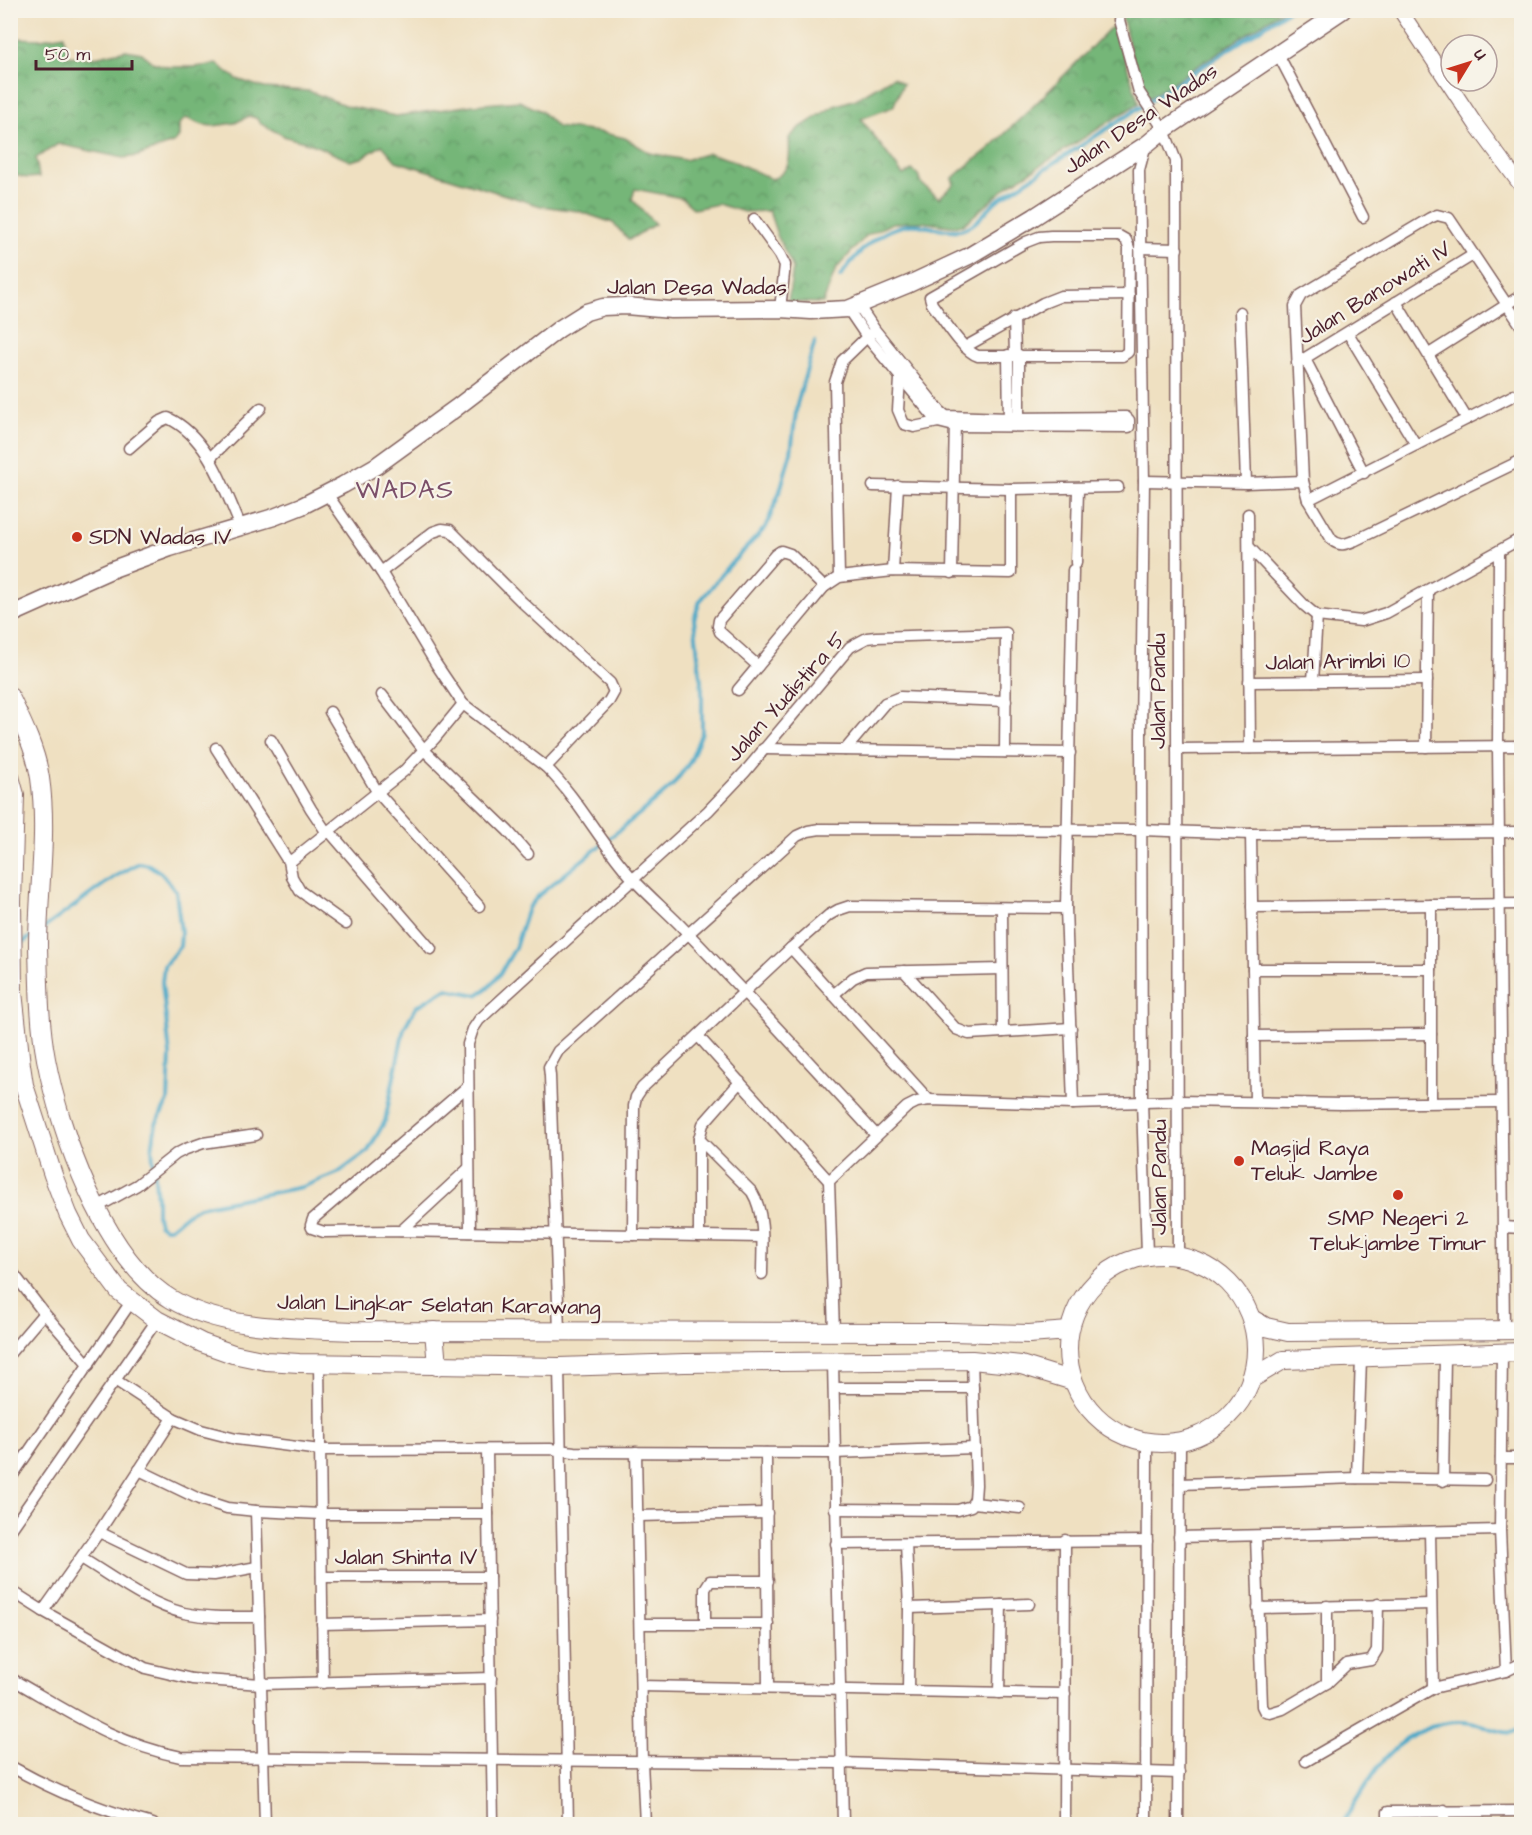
<svg xmlns="http://www.w3.org/2000/svg" width="1532" height="1835" viewBox="0 0 1532 1835" font-family="'Architects Daughter',sans-serif">
<style>
.forest{fill:url(#forest-crowns);stroke:#5f6a52;stroke-width:1.5}
.lines{fill:none;stroke-linecap:round;stroke-linejoin:round}
.stream{stroke:#48a8c7;stroke-width:4}
.minor-casing{stroke:#846360;stroke-width:13}
.tertiary-casing{stroke:#846360;stroke-width:16}
.secondary-casing{stroke:#846360;stroke-width:19}
.primary-casing{stroke:#846360;stroke-width:20}
.minor{stroke:#fff;stroke-width:10}
.tertiary{stroke:#fff;stroke-width:14}
.secondary{stroke:#fff;stroke-width:16}
.primary{stroke:#fff;stroke-width:18}
.poi-dot{fill:#c8321e;stroke:#f7f3e8;stroke-width:2}
.labels{text-anchor:middle;dominant-baseline:central;stroke-width:4.5;stroke-linejoin:round;paint-order:stroke}
.street-label{font-size:22px;fill:#4a1f2b;stroke:#f7f3e8}
.poi-label{font-size:22px;fill:#4a1f2b;stroke:#f7f3e8;text-anchor:start}
.quarter-label{font-size:26px;letter-spacing:1.5px;fill:#7b4f69;stroke:#f7f3e8}
</style>
<defs>
<pattern id="forest-crowns" width="20" height="18" patternUnits="userSpaceOnUse" patternTransform="scale(1.5)"><rect width="20" height="18" fill="#74b678"/><path d="M2 6a3 3 0 1 1 6 0M12 15a3 3 0 1 1 6 0" fill="none" stroke="#619363"/></pattern>
</defs>
<rect width="100%" height="100%" fill="#f7f3e8"/>
<filter id="ink" filterUnits="userSpaceOnUse"><feTurbulence type="fractalNoise" baseFrequency=".0167" numOctaves="2"/><feDisplacementMap in="SourceGraphic" scale="12" xChannelSelector="R" yChannelSelector="G"/><feConvolveMatrix kernelMatrix="1 2 1 2 8 2 1 2 1" color-interpolation-filters="sRGB"/></filter>
<filter id="wash" filterUnits="userSpaceOnUse"><feTurbulence type="fractalNoise" baseFrequency=".008" numOctaves="4" result="noise"/><feDisplacementMap in="SourceGraphic" scale="24" xChannelSelector="R" yChannelSelector="G"/><feGaussianBlur stdDeviation="1.35" result="paint"/><feColorMatrix in="noise" values="0 0 0 0 0 0 0 0 0 0 0 0 0 0 0 0 0 1.4 0 .05"/><feComposite in="paint" operator="in"/></filter>
<g filter="url(#wash)">
<rect width="100%" height="100%" fill="#efe0c1"/>
<!-- forest -->
<g class="forest">
<polygon points="1123,10 1282,11 1147,99 1137,78 1122,15"/>
<path d="M 1114,26 L 1139,103 L 1008,186 L 963,225 L 950,226 L 922,222 L 892,223 L 866,236 L 836,269 L 823,303 L 788,302 L 793,268 L 777,235 L 769,211 L 744,212 L 718,204 L 694,209 L 682,198 L 635,189 L 632,199 L 655,224 L 629,240 L 613,223 L 578,211 L 541,206 L 396,161 L 382,145 L 362,158 L 350,161 L 312,144 L 286,137 L 261,124 L 256,118 L 249,116 L 235,123 L 213,126 L 203,125 L 186,118 L 179,124 L 179,137 L 175,142 L 138,156 L 123,158 L 58,144 L 36,158 L 39,177 L 27,178 L 11,174 L 11,38 L 41,39 L 64,35 L 67,56 L 90,58 L 126,50 L 142,53 L 152,62 L 168,67 L 195,67 L 217,64 L 237,79 L 264,88 L 309,91 L 347,106 L 396,116 L 473,105 L 519,101 L 541,111 L 557,127 L 599,132 L 625,138 L 650,153 L 685,160 L 709,153 L 731,160 L 772,179 C 792,172 790,155 789,138 L 799,128 L 834,106 L 856,99 L 893,77 L 903,84 L 893,107 L 861,119 L 903,175 L 912,170 L 918,175 L 923,185 L 939,198 L 954,184 L 952,179 C 964,167 978,158 991,147 C 1031,109 1070,70 1108,30 Z"/>
</g>
<g class="lines">
<!-- stream -->
<g class="stream">
<path d="M 840,277 C 856,253 886,222 918,225 C 932,227 946,232 960,230 C 975,227 986,211 996,201 L 1289,10"/>
<polyline points="44,928 114,877 139,863 149,865 161,873 176,891 181,933 180,946 164,966 162,982 170,1055 168,1101 156,1124 152,1149 157,1198 157,1216 159,1224 164,1228 170,1228 187,1214 199,1207 302,1187 338,1173 368,1151 385,1121 404,1028 416,1007 446,989 477,995 488,988 500,974 515,948 528,908 539,895 643,811 672,786 690,762 702,732 702,691 694,619 700,601 730,565 766,527 780,491 791,452 797,404 815,341"/>
<polyline points="19,945 32,936"/>
<path d="M 1342,1824 C 1368,1784 1382,1745 1431,1727 C 1446,1722 1461,1720 1477,1724 C 1490,1727 1509,1738 1522,1729"/>
</g>
</g>
</g>
<g filter="url(#ink)">
<g class="lines">
<!-- minor casing -->
<g class="minor-casing">
<g id="minor">
<polyline points="1119,20 1139,92 1164,130 1176,161 1178,1255"/>
<polyline points="1278,54 1363,217"/>
<polyline points="1146,144 1139,170 1144,481 1141,736 1142,1101 1147,1255"/>
<polyline points="754,219 780,255 785,265 780,309"/>
<path d="M 1051,236 L 1119,236 L 1126,240 L 1129,248 L 1128,352 L 1122,356 L 978,356 C 962,351 943,318 932,304 L 930,297 L 1026,242 L 1039,237 Z"/>
<polyline points="1140,248 1177,249"/>
<polyline points="1396,302 1467,419"/>
<polyline points="848,309 867,337 938,422 954,426 1129,427 1129,420 1126,417 1009,418 946,416 940,411 875,330 859,306"/>
<polyline points="1240,312 1246,483"/>
<polyline points="1014,318 1015,355"/>
<path d="M 1522,327 L 1449,218 L 1437,215 L 1430,218 L 1301,295 L 1295,306 L 1303,481 L 1308,500 L 1332,540 C 1340,547 1346,544 1356,540 L 1522,460"/>
<polyline points="1348,333 1416,445"/>
<polyline points="965,347 1043,303 1061,296 1129,295"/>
<polyline points="1429,354 1522,295"/>
<polyline points="1008,355 1009,423"/>
<polyline points="1305,359 1364,473"/>
<polyline points="1297,363 1473,255"/>
<polyline points="904,379 900,379 898,410 904,424 914,427 938,422 940,420"/>
<polyline points="1019,424 1019,355"/>
<path d="M 129,448 L 159,422 L 168,418 C 209,437 224,489 241,527"/>
<polyline points="210,458 261,408"/>
<polyline points="1144,481 1246,483 1303,481"/>
<polyline points="873,486 1011,489 1118,487"/>
<path d="M 327,494 L 381,572 L 436,664 L 463,704 L 546,767 C 580,801 601,844 633,879 C 648,895 664,909 679,924 C 746,993 811,1064 876,1135"/>
<polyline points="1308,500 1522,391"/>
<polyline points="1248,514 1250,748"/>
<polyline points="1249,547 1305,606 1317,616 1361,621 1386,613 1522,538"/>
<polyline points="1499,551 1498,746 1504,1330"/>
<polyline points="1076,563 1078,490"/>
<polyline points="1073,570 1066,908 1073,1104"/>
<polyline points="893,571 898,486"/>
<polyline points="381,572 433,532 442,529 450,530 522,602 610,683 614,692 609,701 546,767"/>
<polyline points="952,573 955,420"/>
<polyline points="839,577 835,382 842,361 870,334"/>
<polyline points="758,666 720,632 718,626 719,620 775,555 781,551 790,554 824,587"/>
<polyline points="1313,681 1317,616"/>
<polyline points="1249,682 1427,680"/>
<polyline points="738,690 824,587 839,577 893,571 1011,573 1011,489"/>
<polyline points="382,695 424,750 508,831 528,854"/>
<polyline points="330,712 378,793 479,906"/>
<polyline points="271,740 311,809 327,833"/>
<polyline points="1426,747 1428,590"/>
<polyline points="216,748 286,858 291,861 404,771 435,738 463,704"/>
<polyline points="763,749 1070,753"/>
<polyline points="1177,749 1522,746"/>
<polyline points="845,750 885,703 900,697 1006,701"/>
<polyline points="329,831 431,949"/>
<polyline points="1251,834 1255,1101"/>
<polyline points="289,861 292,877 300,891 346,924"/>
<polyline points="1431,905 1431,1102"/>
<polyline points="1252,907 1522,904"/>
<polyline points="1002,908 1003,1032"/>
<polyline points="791,948 929,1100"/>
<polyline points="1253,969 1431,969"/>
<polyline points="904,971 956,1029 969,1034 1071,1028"/>
<polyline points="833,995 853,978 866,972 1002,969"/>
<polyline points="698,1036 829,1181"/>
<polyline points="1254,1036 1431,1034"/>
<polyline points="468,1086 313,1219 311,1225 312,1228 324,1232 394,1231 762,1237"/>
<polyline points="10,1088 24,1085"/>
<path d="M 699,1139 L 752,1192 C 766,1215 762,1248 762,1274"/>
<polyline points="97,1207 137,1185 176,1154 186,1149 203,1143 256,1135"/>
<polyline points="1503,1227 1522,1228"/>
<polyline points="401,1231 468,1169"/>
<polyline points="470,1232 468,1044 473,1029 479,1020 708,811 745,772 850,647 867,638 876,637 1006,633 1005,752"/>
<polyline points="633,1235 634,1106 636,1097 642,1088 791,948 829,915 838,910 850,906 1066,908"/>
<polyline points="699,1236 699,1139 703,1124 740,1082"/>
<polyline points="10,1269 44,1313 89,1365"/>
<polyline points="559,1331 550,1076 549,1067 558,1051 797,836 808,831 820,829 1141,830 1251,834 1522,832"/>
<polyline points="834,1332 829,1181 907,1107 917,1102 929,1100 1073,1104 1179,1101 1342,1104 1501,1102"/>
<polyline points="10,1353 44,1313"/>
<polyline points="833,1362 843,1824"/>
<polyline points="319,1363 323,1683"/>
<polyline points="559,1367 568,1824"/>
<polyline points="115,1380 173,1418 201,1430 236,1439 320,1450 550,1449 574,1452 833,1453 975,1448"/>
<polyline points="834,1388 973,1388"/>
<polyline points="487,1450 493,1824"/>
<polyline points="636,1452 642,1762 645,1824"/>
<polyline points="766,1453 768,1688"/>
<polyline points="1501,1458 1522,1458"/>
<polyline points="139,1470 199,1499 227,1508 256,1511 321,1514 488,1514"/>
<polyline points="1357,1478 1361,1358"/>
<polyline points="10,1479 131,1302"/>
<polyline points="1443,1481 1445,1356"/>
<polyline points="1180,1484 1357,1478 1485,1480"/>
<polyline points="974,1503 1020,1508"/>
<polyline points="835,1509 958,1510 971,1506 975,1499 976,1485 972,1360"/>
<polyline points="256,1511 265,1824"/>
<polyline points="638,1516 767,1513"/>
<polyline points="10,1531 157,1320"/>
<polyline points="99,1532 186,1574 214,1575 257,1567"/>
<polyline points="1430,1532 1433,1688"/>
<polyline points="1256,1536 1262,1706 1265,1712 1270,1713 1283,1709 1327,1683 1347,1664 1371,1660 1377,1650 1378,1604"/>
<polyline points="1179,1537 1500,1530"/>
<polyline points="836,1544 1147,1541"/>
<polyline points="906,1544 909,1608 908,1691"/>
<path d="M 81,1558 C 113,1577 147,1604 184,1613 C 208,1618 234,1617 259,1617"/>
<polyline points="322,1577 489,1577"/>
<polyline points="10,1590 43,1611 145,1668 192,1679 261,1684 491,1678"/>
<polyline points="909,1608 1029,1604"/>
<polyline points="1258,1608 1431,1604"/>
<polyline points="43,1611 99,1532 173,1418"/>
<polyline points="322,1624 490,1620"/>
<polyline points="640,1624 768,1624"/>
<polyline points="705,1624 705,1589 710,1581 768,1581"/>
<polyline points="1506,1671 1522,1663"/>
<path d="M 10,1678 C 68,1711 115,1744 181,1757 L 841,1763 L 1179,1773"/>
<polyline points="1327,1683 1327,1606"/>
<polyline points="641,1686 1065,1694"/>
<polyline points="999,1693 1001,1605"/>
<polyline points="1306,1761 1433,1688 1506,1671 1500,1530 1502,1352"/>
<path d="M 10,1766 C 56,1792 103,1811 153,1824"/>
<polyline points="1444,1810 1444,1824"/>
<polyline points="1064,1824 1065,1540"/>
<polyline points="1146,1824 1147,1442"/>
<polyline points="1178,1824 1180,1442"/>
<polyline points="1388,1824 1388,1812 1522,1811"/>
</g>
</g>
<!-- tertiary casing -->
<g class="tertiary-casing">
<polyline id="tertiary" points="1400,10 1476,125 1522,187"/>
</g>
<!-- secondary casing -->
<g class="secondary-casing">
<polyline id="secondary" points="10,615 113,569 170,548 274,517 302,506 343,485 376,466 456,408 559,329 586,312 603,307 626,306 671,310 780,309 811,311 848,309 909,284 969,256 1034,217 1147,144 1164,130 1343,10"/>
</g>
<!-- primary casing -->
<g class="primary-casing">
<g id="primary">
<path d="M 10,697 C 22,722 36,750 40,778 C 48,833 38,890 38,946 C 39,983 39,1022 46,1059 C 60,1133 104,1259 171,1299 C 222,1330 294,1328 352,1331 L 950,1332 L 1029,1334 L 1069,1331"/>
<polyline points="10,777 15,795 12,902 13,992 21,1065 24,1085 53,1175 68,1214 81,1240 119,1291 157,1320 202,1343 233,1354 266,1361 299,1363 559,1367 685,1363 972,1360 1021,1365 1073,1381"/>
<circle cx="1162" cy="1349" r="94"/>
<polyline points="1252,1319 1266,1327 1288,1332 1522,1330"/>
<polyline points="434,1331 437,1366"/>
<polyline points="1251,1379 1283,1360 1522,1352"/>
</g>
</g>
<!-- minor -->
<use href="#minor" class="minor"/>
<!-- tertiary -->
<use href="#tertiary" class="tertiary"/>
<!-- secondary -->
<use href="#secondary" class="secondary"/>
<!-- primary -->
<use href="#primary" class="primary"/>
</g>
</g>
<!-- markers -->
<g class="poi-dot">
<circle cx="77" cy="537" r="6"/>
<circle cx="1239" cy="1161" r="6"/>
<circle cx="1398" cy="1195" r="6"/>
</g>
<g class="labels">
<!-- street labels -->
<g class="street-label">
<text transform="translate(1141 119) rotate(-34)">Jalan Desa Wadas</text>
<text x="697" y="287">Jalan Desa Wadas</text>
<text transform="translate(1375 293) rotate(-32)">Jalan Banowati IV</text>
<text transform="translate(1338 662) rotate(-1)">Jalan Arimbi 10</text>
<text transform="translate(1158 691) rotate(-90)">Jalan Pandu</text>
<text transform="translate(786 697) rotate(-48)">Jalan Yudistira 5</text>
<text transform="translate(1159 1177) rotate(-90)">Jalan Pandu</text>
<text transform="translate(439 1305) rotate(1)">Jalan Lingkar Selatan Karawang</text>
<text x="406" y="1557">Jalan Shinta IV</text>
</g>
<!-- poi labels -->
<g class="poi-label">
<text x="89" y="537">SDN Wadas IV</text>
<text x="1251" y="1148">Masjid Raya<tspan x="1251" dy="25">Teluk Jambe</tspan></text>
<text x="1398" y="1218" text-anchor="middle">SMP Negeri 2<tspan x="1398" dy="25">Telukjambe Timur</tspan></text>
</g>
<!-- quarter labels -->
<g class="quarter-label">
<text x="405" y="490">WADAS</text>
</g>
</g>
<!-- margin -->
<rect width="1532" height="1835" fill="none" stroke="#f7f3e8" stroke-width="36"/>
<!-- north arrow -->
<g transform="translate(1469 63) rotate(52)"><circle r="28" fill="#f7f3e8" stroke="#b29e9c" stroke-width="1.5"/>
<path d="M0-4.5L10 22L0 15L-10 22Z" fill="#c8321e"/>
<text y="-9" font-size="16" font-weight="bold" text-anchor="middle" fill="#4a1f2b">U</text>
</g>
<!-- scale -->
<path d="M36 60v9h96v-9" fill="none" stroke="#4a1f2b" stroke-width="3"/>
<text x="45" y="60" font-size="18" fill="#4a1f2b" stroke="#f7f3e8" stroke-width="4.5" paint-order="stroke">50 m</text>
</svg>
